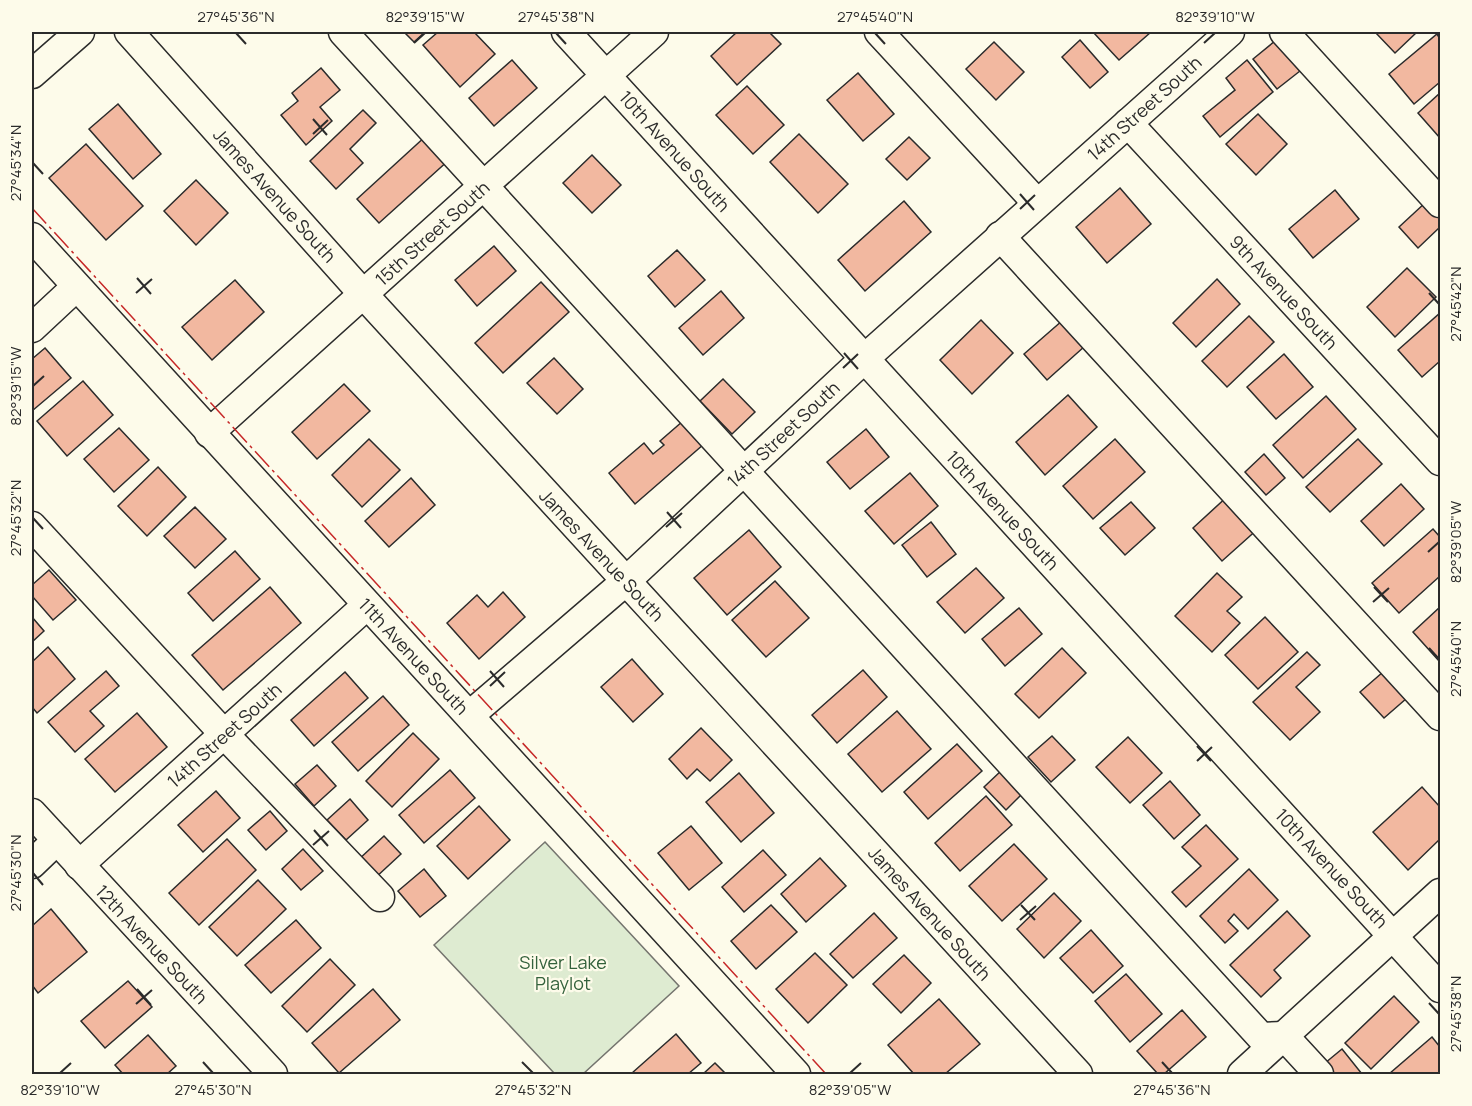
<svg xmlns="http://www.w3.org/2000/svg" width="1472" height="1106" viewBox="0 0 1472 1106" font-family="Manrope,sans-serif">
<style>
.green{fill:#deebd1;stroke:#74746e;stroke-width:1.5}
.building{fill:#f2b8a0;stroke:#2b2b2b;stroke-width:1.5}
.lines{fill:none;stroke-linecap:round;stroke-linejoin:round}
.minor-casing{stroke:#2b2b2b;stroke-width:31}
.minor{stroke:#fdfbea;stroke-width:28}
.power{stroke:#c62828;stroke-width:1.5;stroke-dasharray:21 4.5 3 4.5;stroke-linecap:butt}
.ticks{fill:none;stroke:#2b2b2b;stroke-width:2}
.labels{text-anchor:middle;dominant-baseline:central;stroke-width:4.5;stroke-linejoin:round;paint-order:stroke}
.street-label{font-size:18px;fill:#2b2b2b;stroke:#fdfbea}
.park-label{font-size:18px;fill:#34623c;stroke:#fdfbea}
.neatline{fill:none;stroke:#2b2b2b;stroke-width:2}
.ticks-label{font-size:15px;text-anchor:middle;fill:#2b2b2b}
</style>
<rect width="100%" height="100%" fill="#fdfbea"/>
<!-- green -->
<polygon class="green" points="545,842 679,986 583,1074 555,1074 434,945"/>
<!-- building -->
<g class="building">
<polygon points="404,32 425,32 414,42"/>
<polygon points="438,32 474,32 495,54 460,87 423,45"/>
<polygon points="737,32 769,32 781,44 737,85 711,56"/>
<polygon points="1093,32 1151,32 1119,60"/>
<polygon points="1375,32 1417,32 1395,53"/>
<polygon points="1437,34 1440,39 1440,82 1414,104 1389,74"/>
<polygon points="1080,40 1108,72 1090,88 1062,57"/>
<polygon points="1275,41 1300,71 1277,89 1253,59"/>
<polygon points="994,42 1024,72 996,100 966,69"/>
<polygon points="512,60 537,88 494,126 469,98"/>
<polygon points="1247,60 1273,92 1220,137 1203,116 1235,90 1226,78"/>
<polygon points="321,68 340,90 320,107 332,121 306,145 281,115 298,101 292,93"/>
<polygon points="858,73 894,114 863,141 827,100"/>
<polygon points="747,86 784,125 753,154 716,115"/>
<polygon points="1440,93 1440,138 1418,113"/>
<polygon points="118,104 161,154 133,179 89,129"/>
<polygon points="363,110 376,123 350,149 363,163 336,189 310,161"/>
<polygon points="1258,114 1287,144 1256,175 1226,144"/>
<polygon points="799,134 848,184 818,213 770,162"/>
<polygon points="427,135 450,159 379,223 357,199"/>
<polygon points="909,137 930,158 907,180 886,159"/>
<polygon points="86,144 143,206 106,240 49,178"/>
<polygon points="592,155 621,185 592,213 563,183"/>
<polygon points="196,180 228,213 196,245 164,211"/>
<polygon points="1120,188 1151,224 1107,263 1076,227"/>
<polygon points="1335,190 1359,219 1313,258 1289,229"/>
<polygon points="904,201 931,232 865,291 838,260"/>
<polygon points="1426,202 1440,218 1440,227 1418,248 1399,227"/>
<polygon points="494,246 516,271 477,306 455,280"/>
<polygon points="677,250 705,280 675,307 648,276"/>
<polygon points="1407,268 1436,297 1395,337 1367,307"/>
<polygon points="1217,279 1240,304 1196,347 1173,323"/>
<polygon points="235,280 264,312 212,360 182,327"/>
<polygon points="541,282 569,312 503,373 475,343"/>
<polygon points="721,291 744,318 703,355 679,328"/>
<polygon points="1440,313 1440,361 1422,377 1398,350"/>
<polygon points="1249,316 1274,342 1227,387 1202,361"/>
<polygon points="981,320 1013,353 972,394 940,360"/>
<polygon points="1063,320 1085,346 1047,380 1024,354"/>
<polygon points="45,348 71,378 32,411 32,359"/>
<polygon points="1284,354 1313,387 1276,419 1247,387"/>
<polygon points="554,358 583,389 557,414 527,383"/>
<polygon points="723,379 755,412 732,434 700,401"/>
<polygon points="83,381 113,415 67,456 37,421"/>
<polygon points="344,384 370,411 317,459 292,432"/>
<polygon points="1068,395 1097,427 1045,475 1016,442"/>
<polygon points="1326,396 1356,429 1303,478 1273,445"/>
<polygon points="683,421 704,444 635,504 609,473 644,443 653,454 664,445 660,441"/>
<polygon points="119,428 149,460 114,492 84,459"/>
<polygon points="866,429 889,457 850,489 827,462"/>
<polygon points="369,439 400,470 362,507 332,475"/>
<polygon points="1115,439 1145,472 1093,519 1063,486"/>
<polygon points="1358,439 1382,464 1330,512 1306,487"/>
<polygon points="1264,454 1285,478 1266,495 1245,472"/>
<polygon points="158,467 186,497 147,536 118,506"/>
<polygon points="910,473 938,506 894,544 865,511"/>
<polygon points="411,478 435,505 389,547 365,521"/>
<polygon points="1401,484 1424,509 1384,546 1361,521"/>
<polygon points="1230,494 1260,527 1222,561 1193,528"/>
<polygon points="1131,502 1155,528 1125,555 1100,528"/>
<polygon points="195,507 226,539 195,568 164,536"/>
<polygon points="931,522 956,554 927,577 902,545"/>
<polygon points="1433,529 1440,537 1440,576 1399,613 1372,583"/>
<polygon points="749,530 781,567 727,615 694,578"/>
<polygon points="235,551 260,579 213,621 188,593"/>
<polygon points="976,568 1004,598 965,633 937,602"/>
<polygon points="49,570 76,600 53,620 32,596 32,585"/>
<polygon points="1217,573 1242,597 1227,611 1240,623 1212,652 1175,616"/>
<polygon points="775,581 809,618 766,657 732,620"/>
<polygon points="270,587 301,623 223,690 192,655"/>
<polygon points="503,592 525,617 479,659 447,623 477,595 488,607"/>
<polygon points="1440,607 1440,662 1413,632"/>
<polygon points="1019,608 1042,634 1005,666 982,639"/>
<polygon points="32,617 44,631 32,642"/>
<polygon points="1265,617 1298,652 1258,689 1225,655"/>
<polygon points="48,647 75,679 37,713 32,707 32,662"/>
<polygon points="1062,648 1086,673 1039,718 1015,694"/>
<polygon points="1307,652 1320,665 1296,687 1320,712 1290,740 1253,702"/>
<polygon points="632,659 663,694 633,722 601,687"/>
<polygon points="863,670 887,697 837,743 812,715"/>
<polygon points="106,671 119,686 90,711 104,726 75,752 48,722"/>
<polygon points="345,672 368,698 314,746 291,720"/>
<polygon points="1383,672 1407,698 1384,718 1360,692"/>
<polygon points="383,696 409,725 358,771 332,742"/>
<polygon points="897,711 931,749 882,792 848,754"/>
<polygon points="137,713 167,747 115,792 85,759"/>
<polygon points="701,728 732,760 710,781 697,769 687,779 669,759"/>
<polygon points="413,733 439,759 392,807 366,781"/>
<polygon points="1052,736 1075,760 1051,782 1028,757"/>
<polygon points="1128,737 1162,773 1130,803 1096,767"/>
<polygon points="957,744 982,771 928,819 904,792"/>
<polygon points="317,765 336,786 314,806 295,784"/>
<polygon points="450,770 475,798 424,843 399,815"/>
<polygon points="1002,770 1024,792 1006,810 984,787"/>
<polygon points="739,773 774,813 741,842 706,802"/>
<polygon points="1170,781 1200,815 1174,839 1143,805"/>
<polygon points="1422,787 1440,807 1440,839 1408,870 1373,832"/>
<polygon points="216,791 240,818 203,852 178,825"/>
<polygon points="986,796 1012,825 960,871 935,843"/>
<polygon points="350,799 368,820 346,840 327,820"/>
<polygon points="479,806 510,840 468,879 437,846"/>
<polygon points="270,811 287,831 266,850 248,830"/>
<polygon points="1206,825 1238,859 1186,907 1172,892 1201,866 1182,847"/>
<polygon points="691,826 722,863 689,890 658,853"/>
<polygon points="384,836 401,854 374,879 357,861"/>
<polygon points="227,839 256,870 199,925 169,893"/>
<polygon points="1014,844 1047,879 1002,921 969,886"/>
<polygon points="303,849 323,871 301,890 282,869"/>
<polygon points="763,850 786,875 744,912 722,887"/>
<polygon points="820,858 846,886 806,922 781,894"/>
<polygon points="424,869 446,896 420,917 398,891"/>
<polygon points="1249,869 1278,900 1248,929 1234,914 1228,921 1238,931 1225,943 1200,916"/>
<polygon points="258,880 286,909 237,956 209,927"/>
<polygon points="1054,893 1081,921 1044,958 1017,929"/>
<polygon points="771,905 797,932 756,969 731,941"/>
<polygon points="51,909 87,952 38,993 32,985 32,926"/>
<polygon points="1287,911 1310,936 1274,970 1281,978 1261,997 1230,965"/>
<polygon points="874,913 897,938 853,978 830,954"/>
<polygon points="296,920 321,948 271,993 245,965"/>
<polygon points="1091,930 1123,966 1093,993 1060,958"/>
<polygon points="815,953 847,985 808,1023 776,989"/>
<polygon points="904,955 931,983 901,1013 873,984"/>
<polygon points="330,959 355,985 307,1032 282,1006"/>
<polygon points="1126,974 1162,1014 1130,1042 1095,1001"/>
<polygon points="128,981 152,1007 105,1048 81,1021"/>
<polygon points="373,989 400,1020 339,1073 312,1043"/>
<polygon points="1394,996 1419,1022 1371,1069 1345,1043"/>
<polygon points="939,999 980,1044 945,1074 914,1074 888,1045"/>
<polygon points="1182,1010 1206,1037 1164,1074 1158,1074 1137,1051"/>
<polygon points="676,1034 701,1063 688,1074 634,1074 632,1073"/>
<polygon points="148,1035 176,1066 167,1074 123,1074 115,1065"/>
<polygon points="1432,1037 1440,1047 1440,1074 1389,1074"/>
<polygon points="1342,1049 1362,1074 1324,1074 1319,1068"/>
<polygon points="715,1063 726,1074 703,1074"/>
</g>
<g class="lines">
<!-- minor casing -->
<g class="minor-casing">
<g id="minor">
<polyline points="129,32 364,295 1078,1074"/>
<polyline points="343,32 1261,1037 1284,1036 1319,1074"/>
<polyline points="566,32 1440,988"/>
<polyline points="879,32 1037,203"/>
<polyline points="1284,32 1440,203"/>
<polyline points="32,74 80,32"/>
<polyline points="1128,123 1440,461"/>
<polyline points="1000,236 1440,716"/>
<polyline points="32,237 796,1074"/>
<polyline points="32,328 76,287"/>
<polyline points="209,433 654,32"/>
<polyline points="32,526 225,735 380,897"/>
<polyline points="470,715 626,581 864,359 1230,32"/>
<polyline points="32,813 273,1074"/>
<polyline points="32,864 57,840"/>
<polyline points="79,865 367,605"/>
<polyline points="1242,1074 1440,893"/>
</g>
</g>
<!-- minor -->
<use href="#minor" class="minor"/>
<!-- power -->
<polyline class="power" points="32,208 826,1074"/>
</g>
<!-- ticks -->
<path class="ticks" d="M 236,33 L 246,44M 556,33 L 566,44M 875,33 L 885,44M 414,43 L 425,33M 1204,43 L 1215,33M 313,119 L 327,135M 313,134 L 328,120M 33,163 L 43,174M 1020,194 L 1034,210M 1020,209 L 1035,195M 137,278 L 151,294M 136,293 L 152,279M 1429,293 L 1439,304M 844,353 L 858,369M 843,368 L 858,354M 33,386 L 44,376M 667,512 L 681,528M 33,518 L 43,529M 666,527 L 682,513M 1428,552 L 1439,542M 1374,587 L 1388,602M 1373,602 L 1389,588M 1429,648 L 1439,659M 490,671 L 504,687M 490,686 L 505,672M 1197,746 L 1211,761M 1197,761 L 1212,747M 314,830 L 328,846M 313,845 L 329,831M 33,873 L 43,885M 1021,905 L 1035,920M 1020,920 L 1036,906M 137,989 L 151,1005M 1429,1003 L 1439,1014M 136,1004 L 152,990M 203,1062 L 213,1073M 522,1062 L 533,1073M 1162,1062 L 1172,1073M 60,1073 L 71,1063M 850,1073 L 861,1063"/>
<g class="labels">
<!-- street labels -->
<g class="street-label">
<text transform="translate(1144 108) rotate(-42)">14th Street South</text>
<text transform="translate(675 151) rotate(48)">10th Avenue South</text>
<text transform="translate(275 195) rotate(48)">James Avenue South</text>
<text transform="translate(432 233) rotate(-42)">15th Street South</text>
<text transform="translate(1284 292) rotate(47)">9th Avenue South</text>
<text transform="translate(783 434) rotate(-43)">14th Street South</text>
<text transform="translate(1003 510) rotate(47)">10th Avenue South</text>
<text transform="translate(602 555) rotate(47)">James Avenue South</text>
<text transform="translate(414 656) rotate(47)">11th Avenue South</text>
<text transform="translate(224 735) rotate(-42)">14th Street South</text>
<text transform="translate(1332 868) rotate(47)">10th Avenue South</text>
<text transform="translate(930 913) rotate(48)">James Avenue South</text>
<text transform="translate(152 944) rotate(47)">12th Avenue South</text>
</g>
<!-- park labels -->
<g class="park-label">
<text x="563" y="962">Silver Lake<tspan x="563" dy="21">Playlot</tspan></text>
</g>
</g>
<!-- border -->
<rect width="1472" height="1106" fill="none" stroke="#fdfbea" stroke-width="66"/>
<rect x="33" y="33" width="1406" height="1040" class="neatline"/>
<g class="ticks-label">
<text x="236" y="22">27°45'36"N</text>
<text x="425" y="22">82°39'15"W</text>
<text x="556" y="22">27°45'38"N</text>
<text x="875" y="22">27°45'40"N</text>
<text x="1215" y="22">82°39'10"W</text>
<text transform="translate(16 163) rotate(-90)" y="5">27°45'34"N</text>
<text transform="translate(1456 304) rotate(-90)" y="5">27°45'42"N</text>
<text transform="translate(16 386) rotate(-90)" y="5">82°39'15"W</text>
<text transform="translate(16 518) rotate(-90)" y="5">27°45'32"N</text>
<text transform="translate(1456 542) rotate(-90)" y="5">82°39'05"W</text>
<text transform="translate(1456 659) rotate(-90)" y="5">27°45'40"N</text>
<text transform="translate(16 873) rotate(-90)" y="5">27°45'30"N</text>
<text transform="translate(1456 1014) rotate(-90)" y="5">27°45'38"N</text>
<text x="60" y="1095">82°39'10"W</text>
<text x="213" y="1095">27°45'30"N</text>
<text x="533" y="1095">27°45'32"N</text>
<text x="850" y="1095">82°39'05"W</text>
<text x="1172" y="1095">27°45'36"N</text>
</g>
</svg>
